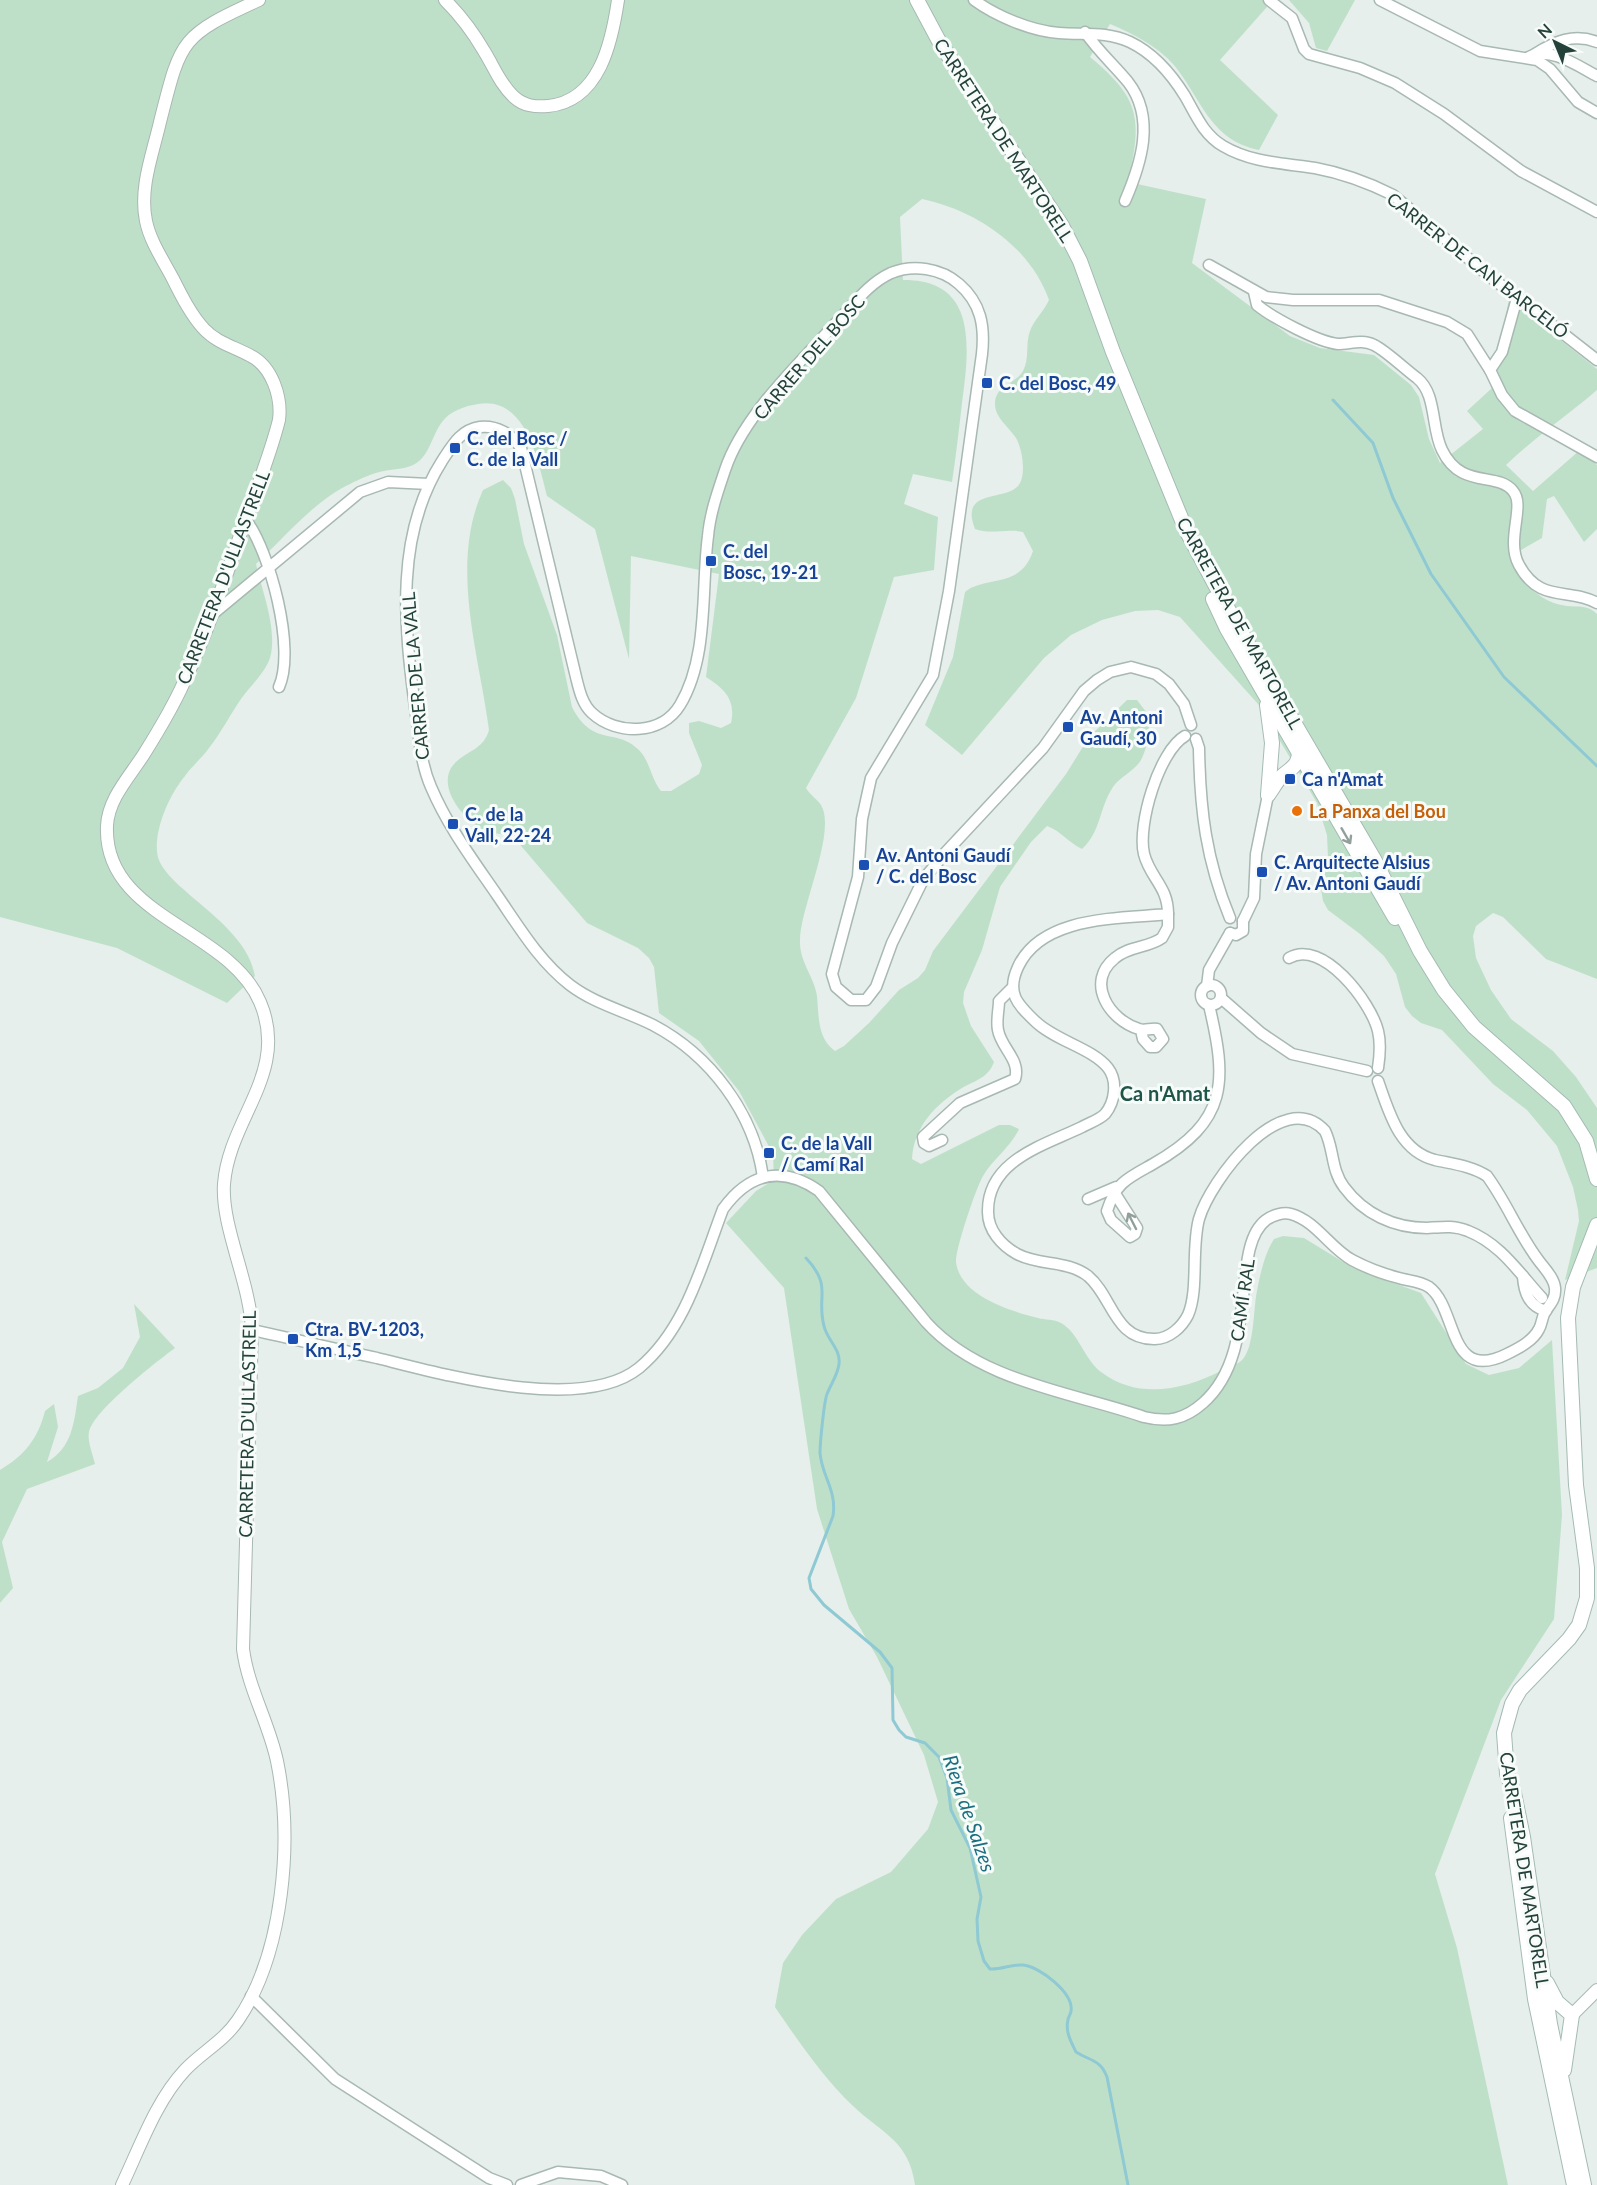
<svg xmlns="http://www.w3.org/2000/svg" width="1597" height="2185" font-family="Lato,sans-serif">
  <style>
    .green { fill: #bfe0c8 }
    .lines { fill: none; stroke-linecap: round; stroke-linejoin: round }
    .stream { stroke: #8ec9d4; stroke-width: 3 }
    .minor-casing { stroke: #a8b8b2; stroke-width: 13 }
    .tertiary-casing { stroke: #a8b8b2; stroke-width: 14 }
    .secondary-casing { stroke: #a4bbb3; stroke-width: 16 }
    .minor { stroke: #fff; stroke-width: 10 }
    .tertiary { stroke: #fff; stroke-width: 12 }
    .secondary { stroke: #fff; stroke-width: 14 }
    .oneway { stroke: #92a09c }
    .transit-dot { fill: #1a4fb4; stroke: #f7fbf9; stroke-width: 2 }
    .food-dot { fill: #e8710a; stroke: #f7fbf9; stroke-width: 2 }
    .labels { text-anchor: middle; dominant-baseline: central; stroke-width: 6; stroke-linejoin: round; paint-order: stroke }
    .street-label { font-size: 18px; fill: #24423a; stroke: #f7fbf9 }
    .transit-label { font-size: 18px; font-weight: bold; fill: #164399; stroke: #f7fbf9; text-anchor: start }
    .food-label { font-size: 18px; font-weight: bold; fill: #c56008; stroke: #f7fbf9; text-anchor: start }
    .neighbourhood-label { font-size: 20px; font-weight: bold; fill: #1f5548; stroke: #f7fbf9 }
    .water-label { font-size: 20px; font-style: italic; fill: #1c6f80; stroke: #f7fbf9 }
  </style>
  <rect width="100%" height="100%" fill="#e6efeb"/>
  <g class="green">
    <path d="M 0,0 L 1273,0 L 1220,60 L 1278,115 L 1259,150 C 1209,140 1201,97 1173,64 C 1156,45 1133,34 1110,24 L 1090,57 C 1141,99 1142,119 1128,182 L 1206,199 L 1192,263 L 1290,336 L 1320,348 L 1374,355 L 1411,385 L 1419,397 L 1429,439 L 1440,463 L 1483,429 L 1467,411 L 1492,388 L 1509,299 L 1597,369 L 1597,390 C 1567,416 1535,437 1506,465 L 1533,491 L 1580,450 L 1597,465 L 1597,529 L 1584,542 L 1554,496 L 1547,499 L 1542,538 L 1509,557 C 1521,580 1538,603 1567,606 C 1579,607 1588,605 1597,614 L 1597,979 L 1546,959 L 1503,917 L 1493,913 L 1476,926 L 1473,936 L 1476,958 L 1491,990 L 1511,1019 L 1553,1051 L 1576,1077 L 1597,1108 L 1597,1268 L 1565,1280 L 1579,1221 L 1578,1210 L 1573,1187 L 1557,1146 L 1527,1110 L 1493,1084 L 1442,1030 L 1421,1023 L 1412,1016 L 1405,1007 L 1396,974 L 1384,956 L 1360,934 L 1328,910 L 1323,901 L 1321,889 L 1328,857 L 1327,835 L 1317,803 L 1258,704 L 1180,617 L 1158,610 L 1135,611 L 1102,620 L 1071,635 L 1044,658 L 962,755 L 925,725 L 953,657 L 965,592 C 985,575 1020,590 1033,551 L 1023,532 C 1006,528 991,535 975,529 C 958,486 1010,503 1020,483 C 1026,472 1022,448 1016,438 C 1009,427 995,418 995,404 C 995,385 1016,384 1023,371 C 1030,358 1025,344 1030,331 C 1034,320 1044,311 1049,300 C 1030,246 975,210 922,199 L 900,217 L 903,280 C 979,279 969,350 962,403 C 959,429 956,456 952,482 L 913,474 L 904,504 L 938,517 L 934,570 L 894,577 L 856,698 L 806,788 C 810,795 817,799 821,805 C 837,831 800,908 800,940 C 799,962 814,976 817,996 C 819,1016 817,1038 835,1051 L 844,1046 L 869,1023 L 899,990 L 918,978 L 925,970 L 933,951 L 1066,774 L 1089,737 L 1127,700 L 1137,700 L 1150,717 C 1149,730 1148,746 1142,758 C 1136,771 1120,776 1113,787 C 1099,808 1101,832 1082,849 C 1069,843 1061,831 1047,826 L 1031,842 L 1000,887 L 982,950 L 964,992 L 963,1003 L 971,1026 L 994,1062 C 988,1078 976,1080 962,1088 C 936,1104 914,1126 912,1159 L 921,1164 L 999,1125 L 1010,1125 L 1019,1129 C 1011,1147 993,1159 983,1176 C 976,1188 955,1250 956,1262 C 960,1296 1011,1311 1038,1318 C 1045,1320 1054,1319 1061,1323 C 1079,1333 1084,1359 1101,1372 C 1138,1400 1183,1390 1221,1371 C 1227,1368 1236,1365 1241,1361 C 1255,1349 1253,1308 1257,1291 C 1260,1274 1265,1253 1274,1239 L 1283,1236 L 1304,1238 L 1353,1268 L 1421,1293 L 1466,1364 L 1489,1375 L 1519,1368 L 1552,1340 L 1562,1515 L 1554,1619 L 1501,1700 L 1435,1874 L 1457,1948 L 1508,2185 L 915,2185 C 909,2140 881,2133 852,2105 C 825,2080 796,2038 775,2007 L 783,1963 L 802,1935 L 836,1899 L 891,1872 L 928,1829 L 938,1802 L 924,1755 L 877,1657 L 849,1609 L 817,1509 L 784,1288 L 726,1223 L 756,1191 L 774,1180 L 773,1154 L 739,1091 L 699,1041 L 659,1013 L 654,967 L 649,958 L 638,948 L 587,923 L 516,840 C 506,833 497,835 486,831 C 463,821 432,783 457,761 C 470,750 484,748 489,730 C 479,653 449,565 483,490 L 503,480 L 511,488 L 515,499 L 524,544 L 557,635 L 572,707 C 593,748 616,727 639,750 C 650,761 651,779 661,791 L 671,791 L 699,774 L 702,765 L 689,733 L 689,723 L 699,721 L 721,728 L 731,723 C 736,700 725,689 706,677 L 719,574 L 631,556 L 629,659 L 595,529 L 547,496 C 538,462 527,396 478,404 C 465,406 450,411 442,422 C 432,435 430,455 415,464 C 406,469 394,469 384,471 C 372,473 360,479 350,484 C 314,501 285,537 256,564 C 262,591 278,630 270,658 C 265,673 250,686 241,699 C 230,715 221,733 209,748 C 202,758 192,766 185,776 C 170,794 155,827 157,851 C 158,887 246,920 255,976 L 227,1003 L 117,948 L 0,917 Z"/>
    <path d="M 1289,0 L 1355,0 L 1327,51 L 1316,48 L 1309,23 Z"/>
    <path d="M 134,1304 L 175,1348 C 156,1362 93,1411 89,1432 C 87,1441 93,1455 95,1464 L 27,1489 L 2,1542 L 13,1588 L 0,1603 L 0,1470 C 24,1456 38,1439 45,1411 L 54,1404 L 58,1427 L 47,1462 C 72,1448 74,1423 78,1396 L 98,1388 L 123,1368 L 140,1337 Z"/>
  </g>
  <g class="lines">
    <g class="stream">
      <path d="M 1333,400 L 1373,443 L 1393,498 L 1431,574 L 1504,677 L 1597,766"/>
      <path d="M 806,1258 C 833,1287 816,1296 824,1326 C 827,1340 841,1349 839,1364 C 838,1374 831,1384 827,1394 C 824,1402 820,1443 820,1453 C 822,1477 837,1490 833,1516 L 809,1578 L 811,1589 L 824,1605 L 880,1652 L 892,1668 L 893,1720 L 899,1730 L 906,1737 L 925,1743 L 939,1757 L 947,1778 L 951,1810 L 970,1848 L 981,1897 L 977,1919 L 978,1941 L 984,1961 L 990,1969 C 1001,1970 1011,1964 1023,1965 C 1039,1966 1074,1993 1071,2011 C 1071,2014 1068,2017 1068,2020 C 1065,2031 1071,2042 1076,2052 C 1090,2061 1100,2059 1107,2077 L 1128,2185"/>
    </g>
    <defs>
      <g id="minor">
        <path d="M 974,0 C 996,16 1031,31 1059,33 C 1084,35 1106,31 1130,42 C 1153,53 1172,75 1185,96 C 1196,115 1203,134 1223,146 C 1252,163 1283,163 1315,168 C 1342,173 1369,183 1393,195 L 1488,275 L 1597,360"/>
        <path d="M 1269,0 L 1292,18 L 1304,49 L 1309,54 L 1360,68 L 1395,83 L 1444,114 L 1521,171 L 1597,212"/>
        <path d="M 1380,0 L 1480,51 L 1537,60 L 1550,69 L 1578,102 L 1597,113"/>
        <path d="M 1085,32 C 1098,51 1114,65 1128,82 C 1156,118 1141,164 1125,201"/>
        <path d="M 1535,54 C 1555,41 1574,33 1597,42"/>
        <path d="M 1529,57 C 1550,46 1578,66 1597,76"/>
        <path d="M 1209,265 L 1266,297 L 1293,300 L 1379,300 L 1447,322 L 1467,334 L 1490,370"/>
        <path d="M 1254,292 L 1257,305 C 1273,318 1318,342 1338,344 C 1350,344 1362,339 1374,345 C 1385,350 1406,370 1417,378 C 1437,394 1431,428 1442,450 C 1461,490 1497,471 1513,491 C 1526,506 1505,540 1519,565 C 1540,604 1568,587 1597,603"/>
        <path d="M 1517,298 L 1502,352 L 1490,370 L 1502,395 L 1515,411 L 1597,457"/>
        <path d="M 246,520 C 270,552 296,649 279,687"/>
        <path d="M 213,614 L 360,492 L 388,482 L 429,484"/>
        <path d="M 1185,736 C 1159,751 1137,825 1144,854 C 1150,878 1168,886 1168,914 C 1120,919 1042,915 1018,967 C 1006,993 1017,1004 1036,1022 C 1056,1041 1092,1048 1108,1068 C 1118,1081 1115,1102 1105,1114 C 1099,1120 1089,1123 1082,1127 C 1045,1145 987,1160 988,1212 C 988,1230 1001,1245 1017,1254 C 1039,1266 1068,1260 1088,1276 C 1113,1297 1114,1340 1155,1339 C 1169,1339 1182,1327 1188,1315 C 1199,1290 1191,1248 1199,1219 C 1210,1181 1282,1084 1325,1131 C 1334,1149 1331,1170 1344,1187 C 1364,1214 1394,1228 1427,1228 C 1442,1227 1454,1225 1468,1231 C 1501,1244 1519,1273 1542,1298"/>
        <path d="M 1196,739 L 1199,748 C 1200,810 1206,860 1230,918"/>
        <path d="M 1243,921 L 1254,898 L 1256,854 L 1268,795"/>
        <path d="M 1230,933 L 1236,935 L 1243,931 L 1243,921"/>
        <path d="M 1289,958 C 1322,938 1371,1002 1378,1031 C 1381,1043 1380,1055 1378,1068"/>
        <circle cx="1211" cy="995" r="10"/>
        <path d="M 1207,986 L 1209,970 L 1230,933"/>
        <path d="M 1221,998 L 1261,1033 L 1292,1054 L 1367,1071"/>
        <path d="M 1141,1030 L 1143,1039 L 1150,1047 L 1156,1047 L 1163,1039 L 1157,1029 C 1151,1028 1144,1031 1139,1029 C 1109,1020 1085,982 1115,958 C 1129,946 1148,948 1162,938 L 1168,927 L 1168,914"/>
        <path d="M 942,1140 L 929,1146 L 924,1143 L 923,1137 L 960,1103 L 1015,1079 C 1021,1060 1001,1048 998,1030 C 996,1021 999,1009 999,1001 L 1011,989"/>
        <path d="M 763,1177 C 754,1113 710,1055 653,1025 C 625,1011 595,1004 570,985 C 539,961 519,927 497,895 C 473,860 448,827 431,787 C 420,762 419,734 415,707 C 404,624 395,535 442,461 C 452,446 460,430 480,427 C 496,425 512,434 521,448 L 576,677 C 579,689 582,704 592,713 C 617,736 662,735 680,705 C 709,657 701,589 708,536 C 710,513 718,491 725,470 C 743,416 797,366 834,325 C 852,307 867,284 891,273 C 913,264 941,268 959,284 C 981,303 985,326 982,354 L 949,591 L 933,675 L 871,778 L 862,819 L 858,877 L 832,974 L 836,987 L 851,1000 L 866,1000 L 876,987 L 892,943 L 923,880 L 946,852 L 1043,748 L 1084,691 L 1097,680 L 1110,672 L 1131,667 L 1156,674 L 1169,684 L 1184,704 L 1191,725"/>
        <path d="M 1114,1192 L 1137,1228 L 1135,1234 L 1130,1237 L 1111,1220 L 1107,1211 C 1116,1182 1128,1178 1153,1164 C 1229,1121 1227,1081 1209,1005"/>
        <path d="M 1088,1199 L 1116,1187"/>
        <path d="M 1523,1276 C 1524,1293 1529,1306 1546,1311"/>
        <path d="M 252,1330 C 293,1339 335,1349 377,1358 C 442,1374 582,1414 639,1368 C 686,1329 702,1264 723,1209 C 749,1173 782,1165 819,1191 L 926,1322 C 980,1382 1072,1392 1144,1417 C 1168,1423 1185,1419 1203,1403 C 1261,1352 1229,1248 1266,1220 C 1273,1215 1283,1212 1291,1214 C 1316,1221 1330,1248 1352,1260 C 1367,1268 1383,1274 1399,1278 C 1409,1281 1420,1281 1429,1287 C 1458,1308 1447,1384 1507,1354 C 1519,1348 1533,1341 1539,1329 C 1542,1324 1542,1317 1545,1312 C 1550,1304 1556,1299 1555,1288 C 1554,1278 1545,1269 1539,1261 C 1519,1235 1507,1203 1487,1176 C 1472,1166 1453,1164 1435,1160 C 1399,1151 1389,1112 1378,1081"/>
        <path d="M 251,1996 L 335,2079 L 489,2178 L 507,2185"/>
        <path d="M 521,2185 L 558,2172 L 601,2176 L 622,2185"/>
      </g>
      <g id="tertiary">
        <path d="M 445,0 C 460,15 473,32 484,51 C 494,67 500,84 514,97 C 524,106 535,107 548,106 C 600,101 612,41 618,0"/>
        <path d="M 1572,2015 L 1597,1990"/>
        <path d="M 122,2185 C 140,2147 156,2101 185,2070 C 202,2052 224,2041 238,2020 C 284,1953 293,1839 277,1761 C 269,1723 248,1688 243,1649 L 252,1330 C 250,1282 221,1226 224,1184 C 229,1118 290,1072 260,1002 C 229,928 103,918 107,826 C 108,799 130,776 144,754 C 159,730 173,707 184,682 C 208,632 225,579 243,527 C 255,492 270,456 279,420 C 282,397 272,367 251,356 C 235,347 217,343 204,329 C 191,315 181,295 173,279 C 163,260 150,241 146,221 C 139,188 153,153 160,122 C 181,39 180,36 259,0"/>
      </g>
      <g id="secondary">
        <path d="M 917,0 L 940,43 L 1062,226 L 1080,261 L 1113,352 L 1186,530 L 1234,620 L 1374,859 L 1420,951 L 1444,990 L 1474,1027 L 1564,1106 L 1586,1141 L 1597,1179"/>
        <path d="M 1213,599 L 1227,629 L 1395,918"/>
        <path d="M 1267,705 L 1272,743 L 1268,795"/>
        <path d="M 1268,795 C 1272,790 1275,784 1279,779 C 1290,768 1300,767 1299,749"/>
        <path d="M 1511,1818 L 1535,1999 L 1574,2185"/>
        <path d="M 1547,1983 L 1557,2002 L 1572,2015 L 1564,2070"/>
        <path d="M 1584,2185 L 1550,2024 L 1523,1837 L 1514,1793 L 1507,1774 L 1504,1733 L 1512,1704 L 1520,1690 L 1569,1639 L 1579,1625 L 1587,1598 L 1587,1568 L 1576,1485 L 1568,1318 L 1573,1287 L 1597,1225"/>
      </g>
    </defs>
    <use href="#minor" class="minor-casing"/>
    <use href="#tertiary" class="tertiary-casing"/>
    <use href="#secondary" class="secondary-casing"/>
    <use href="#minor" class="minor"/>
    <use href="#tertiary" class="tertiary"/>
    <use href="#secondary" class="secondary"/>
  </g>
  <defs><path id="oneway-shaft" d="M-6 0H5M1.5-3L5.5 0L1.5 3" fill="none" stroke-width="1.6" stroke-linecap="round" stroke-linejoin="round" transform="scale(1.5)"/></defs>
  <g class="oneway">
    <use href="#oneway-shaft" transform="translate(1346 836) rotate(60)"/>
    <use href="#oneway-shaft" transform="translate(1132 1221) rotate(-117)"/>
  </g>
  <g class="transit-dot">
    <rect x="981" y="377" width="12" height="12" rx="3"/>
    <rect x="449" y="442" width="12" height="12" rx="3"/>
    <rect x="705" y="555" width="12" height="12" rx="3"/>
    <rect x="1062" y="721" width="12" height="12" rx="3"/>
    <rect x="1284" y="773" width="12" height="12" rx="3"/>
    <rect x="447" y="818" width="12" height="12" rx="3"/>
    <rect x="858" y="859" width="12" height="12" rx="3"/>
    <rect x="1256" y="866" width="12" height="12" rx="3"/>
    <rect x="763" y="1147" width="12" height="12" rx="3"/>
    <rect x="287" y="1333" width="12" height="12" rx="3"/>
  </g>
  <circle class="food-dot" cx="1297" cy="811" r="6"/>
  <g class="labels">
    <g class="street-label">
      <text transform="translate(1004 140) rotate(57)">CARRETERA DE MARTORELL</text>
      <text transform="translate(1478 265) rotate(38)">CARRER DE CAN BARCELÓ</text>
      <text transform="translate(809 357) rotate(-49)">CARRER DEL BOSC</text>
      <text transform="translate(223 577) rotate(-69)">CARRETERA D'ULLASTRELL</text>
      <text transform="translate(1240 623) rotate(61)">CARRETERA DE MARTORELL</text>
      <text transform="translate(415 676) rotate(-95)">CARRER DE LA VALL</text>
      <text transform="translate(1242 1300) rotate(-82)">CAMÍ RAL</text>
      <text transform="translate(247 1424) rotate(-89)">CARRETERA D'ULLASTRELL</text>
      <text transform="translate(1525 1870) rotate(81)">CARRETERA DE MARTORELL</text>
    </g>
    <g class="transit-label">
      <text x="999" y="383">C. del Bosc, 49</text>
      <text x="467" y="438">C. del Bosc /<tspan x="467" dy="21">C. de la Vall</tspan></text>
      <text x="723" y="551">C. del<tspan x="723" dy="21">Bosc, 19-21</tspan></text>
      <text x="1080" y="717">Av. Antoni<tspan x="1080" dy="21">Gaudí, 30</tspan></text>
      <text x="1302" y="779">Ca n'Amat</text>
      <text x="465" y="814">C. de la<tspan x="465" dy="21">Vall, 22-24</tspan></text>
      <text x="876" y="855">Av. Antoni Gaudí<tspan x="876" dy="21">/ C. del Bosc</tspan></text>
      <text x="1274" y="862">C. Arquitecte Alsius<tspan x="1274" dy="21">/ Av. Antoni Gaudí</tspan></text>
      <text x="781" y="1143">C. de la Vall<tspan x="781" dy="21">/ Camí Ral</tspan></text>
      <text x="305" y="1329">Ctra. BV-1203,<tspan x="305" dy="21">Km 1,5</tspan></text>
    </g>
    <g class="food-label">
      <text x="1309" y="811">La Panxa del Bou</text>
    </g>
    <g class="neighbourhood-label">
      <text x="1165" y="1093">Ca n'Amat</text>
    </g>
    <g class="water-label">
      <text transform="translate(970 1813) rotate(71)">Riera de Salzes</text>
    </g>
  </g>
  <g transform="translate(1555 42) rotate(317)" stroke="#f7fbf9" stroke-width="4.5" paint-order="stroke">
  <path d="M0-4.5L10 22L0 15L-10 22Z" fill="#24423a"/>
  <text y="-9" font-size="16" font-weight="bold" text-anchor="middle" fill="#24423a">N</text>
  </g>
</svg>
